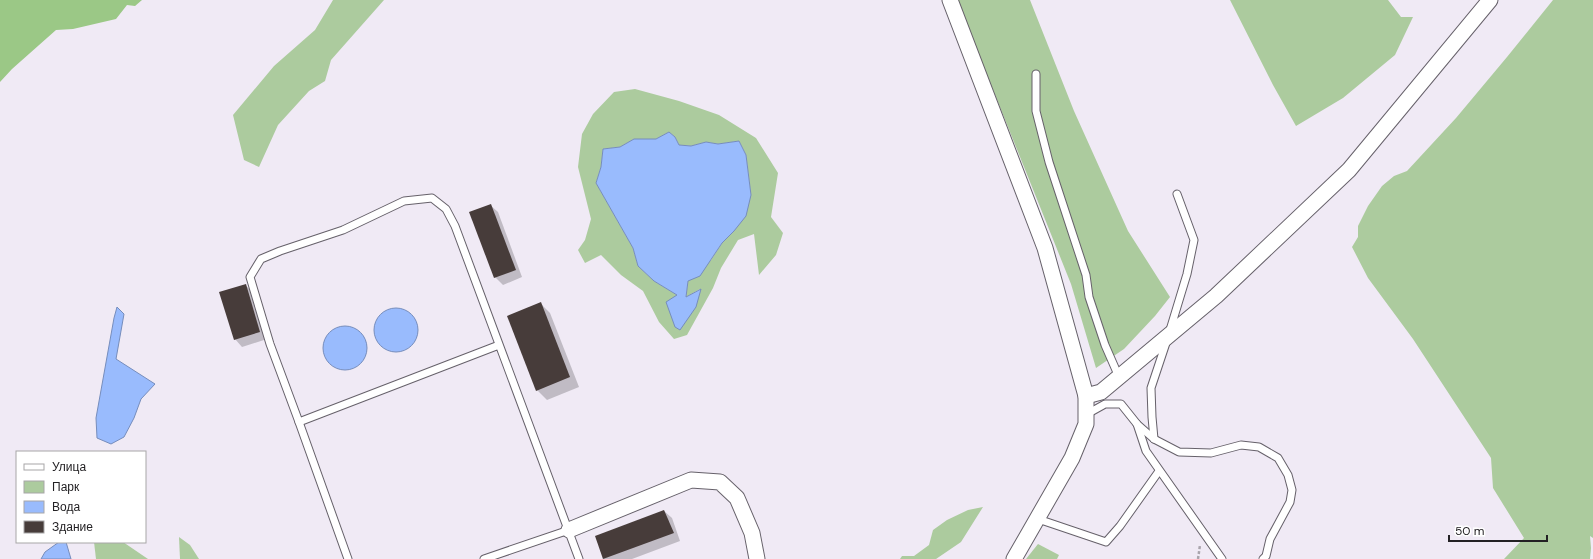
<svg xmlns="http://www.w3.org/2000/svg" width="1593" height="559" font-family="'DM Sans',sans-serif">
  <style>
    .green { fill: #accb9e; fill-rule: evenodd }
    .forest { fill: #9bc886 }
    .water { fill: #99bbfd; stroke: #768dbc }
    .shadow { fill: #0003 }
    .building { fill: #473c3a }
    .lines { fill: none; stroke-linecap: round; stroke-linejoin: round }
    .service-casing { stroke: #66616a; stroke-width: 9 }
    .minor-casing { stroke: #66616a; stroke-width: 17 }
    .path { stroke: #a9a4ac; stroke-width: 2.5; stroke-dasharray: 3 2; stroke-linecap: butt }
    .service { stroke: #fff; stroke-width: 7 }
    .minor { stroke: #fff; stroke-width: 15 }
  </style>
  <rect width="100%" height="100%" fill="#f0eaf5"/>
  <g class="green">
    <path d="M 333,0 L 384,0 L 331,60 L 325,81 L 309,91 L 278,125 L 259,167 L 244,160 L 233,115 L 274,66 L 315,30 Z"/>
    <path d="M 957,0 L 1030,0 L 1074,111 L 1128,231 L 1170,297 L 1155,316 L 1124,349 L 1096,368 L 1071,284 Z"/>
    <path d="M 1230,0 L 1388,0 L 1401,17 L 1413,17 L 1395,55 L 1343,98 L 1296,126 L 1273,85 Z"/>
    <path d="M 1553,0 L 1593,0 L 1593,538 L 1590,536 L 1591,548 L 1590,559 L 1504,559 L 1524,538 L 1493,488 L 1491,458 L 1413,339 L 1368,278 L 1352,247 L 1358,237 L 1358,226 L 1368,206 L 1382,186 L 1394,176 L 1407,171 L 1456,118 L 1507,57 Z"/>
    <path d="M 635,89 L 679,101 L 719,115 L 756,138 L 778,173 L 771,217 L 783,233 L 776,255 L 759,275 L 754,234 L 738,240 L 721,268 L 713,288 L 687,335 L 674,339 L 659,322 L 643,291 L 621,275 L 601,255 L 585,263 L 578,250 L 585,240 L 591,219 L 578,167 L 582,134 L 593,114 L 614,92 ZM 669,132 L 675,137 L 679,145 L 691,146 L 706,142 L 718,144 L 739,141 L 746,155 L 751,195 L 734,231 L 722,243 L 711,260 L 688,281 L 686,297 L 700,289 L 675,327 L 677,295 L 654,281 L 638,266 L 633,248 L 596,183 L 601,167 L 603,149 L 620,147 L 634,139 L 656,139 Z"/>
    <path d="M 983,507 L 961,542 L 936,559 L 900,559 L 902,556 L 914,556 L 929,545 L 933,530 L 947,520 L 968,510 Z"/>
    <path d="M 179,537 L 190,545 L 199,559 L 180,559 Z"/>
    <path d="M 94,542 L 123,542 L 148,559 L 96,559 Z"/>
    <path d="M 1038,544 L 1059,555 L 1057,559 L 1026,559 Z"/>
  </g>
  <path class="forest" d="M 0,0 L 142,0 L 135,6 L 127,5 L 116,19 L 73,29 L 56,30 L 12,69 L 0,82 Z"/>
  <g class="water">
    <path d="M 669,132 L 675,137 L 679,145 L 691,146 L 706,142 L 718,144 L 739,141 L 746,155 L 751,195 L 746,216 L 734,231 L 722,243 L 700,276 L 688,281 L 686,297 L 701,289 L 696,307 L 680,330 L 675,327 L 666,302 L 677,295 L 654,281 L 638,266 L 633,248 L 596,183 L 601,167 L 603,149 L 620,147 L 634,139 L 656,139 Z"/>
    <path d="M 117,307 L 124,314 L 116,359 L 155,384 L 141,399 L 134,418 L 124,437 L 111,444 L 97,438 L 96,418 L 114,318 Z"/>
    <circle cx="396" cy="330" r="22"/>
    <circle cx="345" cy="348" r="22"/>
    <path d="M 59,542 L 66,542 L 71,559 L 41,559 L 45,552 Z"/>
  </g>
  <g class="shadow">
    <path d="M 490,205 L 498,212 L 522,277 L 503,285 L 495,277 Z"/>
    <path d="M 245,285 L 253,292 L 267,339 L 242,347 L 235,339 Z"/>
    <path d="M 540,303 L 550,313 L 579,387 L 547,400 L 537,390 Z"/>
    <path d="M 664,511 L 672,518 L 680,541 L 632,559 L 604,559 L 596,537 Z"/>
  </g>
  <g class="building">
    <path d="M 491,204 L 516,270 L 494,278 L 469,212 Z"/>
    <path d="M 246,284 L 260,332 L 234,340 L 219,292 Z"/>
    <path d="M 541,302 L 570,377 L 536,391 L 507,316 Z"/>
    <path d="M 664,510 L 674,533 L 603,559 L 595,536 Z"/>
  </g>
  <g class="lines">
    <defs>
      <g id="service">
        <path d="M 1036,74 L 1036,111 L 1049,162 L 1086,275 L 1089,297 L 1105,345 L 1119,377"/>
        <path d="M 1170,330 L 1187,274 L 1194,240 L 1177,194"/>
        <path d="M 499,345 L 299,422 L 270,344 L 250,277 L 261,259 L 280,251 L 343,230 L 404,201 L 432,198 L 446,209 L 455,226 L 579,559"/>
        <path d="M 1087,414 L 1105,404 L 1121,404 L 1137,424 L 1154,439 L 1179,452 L 1211,453 L 1241,445 L 1259,447 L 1278,458 L 1288,475 L 1292,490 L 1290,502 L 1270,539 L 1266,556 L 1263,559"/>
        <path d="M 299,422 L 348,559"/>
        <path d="M 1137,424 L 1146,451 L 1222,559"/>
        <path d="M 1154,439 L 1152,417 L 1151,388 L 1167,340"/>
        <path d="M 1038,519 L 1106,542 L 1120,526 L 1159,471"/>
        <path d="M 484,559 L 569,530"/>
      </g>
      <g id="minor">
        <path d="M 950,0 L 1045,248 L 1086,396 L 1086,424 L 1072,458 L 1014,559"/>
        <path d="M 1086,396 L 1101,392 L 1216,296 L 1349,170 L 1490,0"/>
        <path d="M 569,530 L 691,480 L 720,482 L 737,498 L 752,533 L 757,559"/>
      </g>
    </defs>
    <use href="#service" class="service-casing"/>
    <use href="#minor" class="minor-casing"/>
    <path class="path" d="M 1198,559 L 1200,545"/>
    <use href="#service" class="service"/>
    <use href="#minor" class="minor"/>
  </g>
  <rect x="16" y="451" width="130" height="92" fill="#ffffff" stroke="#a7a6a7"/>
  <rect x="24" y="464" width="20" height="6" fill="#ffffff" stroke="#a7a6a7"/>
  <text x="52" y="471" font-size="12" fill="#232124">Улица</text>
  <rect x="24" y="481" width="20" height="12" fill="#accb9e" stroke="#a7a6a7"/>
  <text x="52" y="491" font-size="12" fill="#232124">Парк</text>
  <rect x="24" y="501" width="20" height="12" fill="#99bbfd" stroke="#a7a6a7"/>
  <text x="52" y="511" font-size="12" fill="#232124">Вода</text>
  <rect x="24" y="521" width="20" height="12" fill="#473c3a" stroke="#a7a6a7"/>
  <text x="52" y="531" font-size="12" fill="#232124">Здание</text>
  <path d="M1449 535v6h98v-6" fill="none" stroke="#232124" stroke-width="2"/>
  <text x="1455" y="535" font-size="12" fill="#232124" stroke="#ffffff" stroke-width="3" paint-order="stroke">50 m</text>
</svg>
